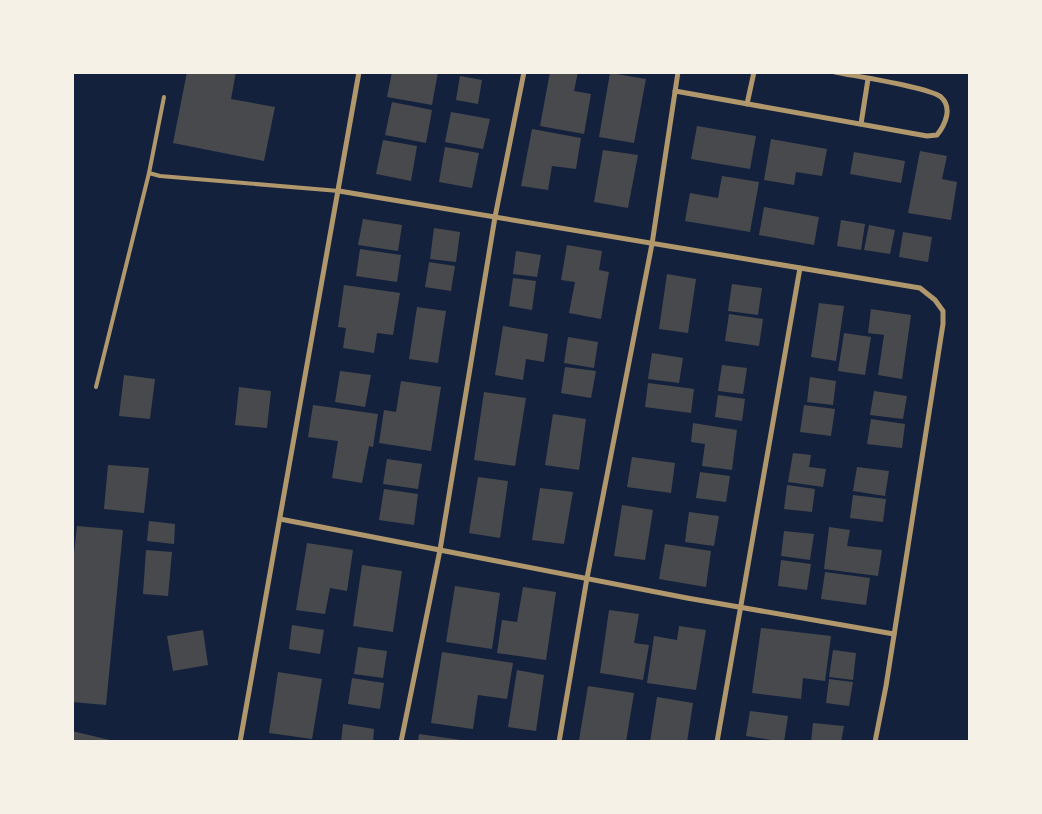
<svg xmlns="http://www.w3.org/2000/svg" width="1042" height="814" font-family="'PT Sans',sans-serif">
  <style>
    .building { fill: #48494c }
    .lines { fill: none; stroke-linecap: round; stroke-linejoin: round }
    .service { stroke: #b1986c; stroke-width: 4 }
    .minor { stroke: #b1986c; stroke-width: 5 }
  </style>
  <rect width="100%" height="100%" fill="#14213d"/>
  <g class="building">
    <path d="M 187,72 L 236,72 L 231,99 L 275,107 L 264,161 L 173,143 Z"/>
    <path d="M 392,72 L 438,72 L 432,105 L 387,97 Z"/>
    <path d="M 550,72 L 578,72 L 574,91 L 591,94 L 584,134 L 540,126 Z"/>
    <path d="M 610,73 L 646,79 L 634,143 L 599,137 Z"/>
    <path d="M 460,76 L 482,80 L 478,104 L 456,100 Z"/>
    <path d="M 392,102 L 432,110 L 426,143 L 385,135 Z"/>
    <path d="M 451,112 L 490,119 L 483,149 L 445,142 Z"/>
    <path d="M 697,126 L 756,136 L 750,169 L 691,159 Z"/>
    <path d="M 532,129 L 581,138 L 576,169 L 552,166 L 548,190 L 521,186 Z"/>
    <path d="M 771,139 L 827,149 L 822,176 L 796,172 L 794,185 L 764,180 Z"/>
    <path d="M 383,140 L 417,146 L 411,181 L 376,174 Z"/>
    <path d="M 445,147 L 479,153 L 472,188 L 439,182 Z"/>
    <path d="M 603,150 L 638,155 L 628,208 L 594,202 Z"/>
    <path d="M 920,151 L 947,156 L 942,179 L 957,182 L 951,220 L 908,213 Z"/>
    <path d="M 854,152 L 905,161 L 901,183 L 850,174 Z"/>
    <path d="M 722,176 L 759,182 L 750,232 L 685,221 L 690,193 L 718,198 Z"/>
    <path d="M 764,207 L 819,217 L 814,245 L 759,235 Z"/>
    <path d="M 363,219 L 402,225 L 398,251 L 358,245 Z"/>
    <path d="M 841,220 L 865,224 L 861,250 L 837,246 Z"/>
    <path d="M 869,225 L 895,230 L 890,254 L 864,250 Z"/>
    <path d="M 434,228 L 460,232 L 456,262 L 430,259 Z"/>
    <path d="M 903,232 L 932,237 L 928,262 L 899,257 Z"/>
    <path d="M 567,245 L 602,251 L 599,270 L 609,272 L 601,319 L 569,313 L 575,282 L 561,280 Z"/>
    <path d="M 360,249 L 401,255 L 397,282 L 356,276 Z"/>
    <path d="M 516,251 L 541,255 L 537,277 L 513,274 Z"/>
    <path d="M 429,262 L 455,266 L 451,291 L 425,287 Z"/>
    <path d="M 667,274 L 696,279 L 688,333 L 659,329 Z"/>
    <path d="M 513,278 L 536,281 L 532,310 L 509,306 Z"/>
    <path d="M 732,284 L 762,288 L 758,315 L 728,311 Z"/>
    <path d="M 344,285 L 400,293 L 393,335 L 377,333 L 374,353 L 343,348 L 346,328 L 338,327 Z"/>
    <path d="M 819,303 L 844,306 L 836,361 L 811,357 Z"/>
    <path d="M 417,307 L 446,311 L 438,363 L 409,359 Z"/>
    <path d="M 871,309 L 911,315 L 902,379 L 878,375 L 884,335 L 868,333 Z"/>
    <path d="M 729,314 L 763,319 L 759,346 L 725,341 Z"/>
    <path d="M 503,326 L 548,334 L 544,362 L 526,359 L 523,380 L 495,375 Z"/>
    <path d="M 844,333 L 871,337 L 865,375 L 838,371 Z"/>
    <path d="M 568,337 L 598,342 L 594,368 L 564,363 Z"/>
    <path d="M 652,353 L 683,358 L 679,383 L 648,379 Z"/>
    <path d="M 722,365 L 747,368 L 743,394 L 718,391 Z"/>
    <path d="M 565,367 L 596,371 L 591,398 L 561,393 Z"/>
    <path d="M 340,371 L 371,375 L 365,407 L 335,402 Z"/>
    <path d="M 124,375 L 155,379 L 150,419 L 119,416 Z"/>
    <path d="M 810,377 L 836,381 L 833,405 L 807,402 Z"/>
    <path d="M 401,381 L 441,387 L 431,451 L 379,443 L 384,410 L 396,412 Z"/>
    <path d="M 648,383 L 694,389 L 691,413 L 645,407 Z"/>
    <path d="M 239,387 L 271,391 L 267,428 L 235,425 Z"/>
    <path d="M 874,391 L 907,396 L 903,419 L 870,415 Z"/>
    <path d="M 484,392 L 526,398 L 515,466 L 474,460 Z"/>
    <path d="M 718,395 L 745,399 L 742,421 L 715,417 Z"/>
    <path d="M 313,405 L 378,414 L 373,447 L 369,446 L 362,483 L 332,478 L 338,441 L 308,437 Z"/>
    <path d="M 804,405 L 835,409 L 831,436 L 800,432 Z"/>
    <path d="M 553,414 L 586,419 L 579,470 L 545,465 Z"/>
    <path d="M 871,419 L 905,424 L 902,448 L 867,444 Z"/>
    <path d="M 693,423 L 737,430 L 732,470 L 702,466 L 705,444 L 691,442 Z"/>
    <path d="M 793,453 L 811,455 L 809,467 L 826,469 L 823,487 L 788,482 Z"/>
    <path d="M 632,457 L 675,463 L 671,493 L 627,487 Z"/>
    <path d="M 387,459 L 422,464 L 418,489 L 383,484 Z"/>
    <path d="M 108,465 L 149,468 L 144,513 L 104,509 Z"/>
    <path d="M 857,467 L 889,471 L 885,496 L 853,491 Z"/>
    <path d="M 700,472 L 730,476 L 726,502 L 696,498 Z"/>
    <path d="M 478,477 L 508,481 L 500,538 L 469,533 Z"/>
    <path d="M 787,485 L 815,489 L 812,512 L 784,509 Z"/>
    <path d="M 540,488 L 573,492 L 564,544 L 532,540 Z"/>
    <path d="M 384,489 L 418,494 L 414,525 L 379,520 Z"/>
    <path d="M 853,495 L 886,499 L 883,522 L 850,518 Z"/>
    <path d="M 622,505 L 653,510 L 645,560 L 614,556 Z"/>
    <path d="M 689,512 L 719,516 L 714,546 L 685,542 Z"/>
    <path d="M 149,521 L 175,524 L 174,544 L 147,541 Z"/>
    <path d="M 77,526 L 123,530 L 106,705 L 72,702 L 72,572 Z"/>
    <path d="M 829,527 L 850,530 L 847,546 L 882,550 L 878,576 L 824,569 Z"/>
    <path d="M 784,531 L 814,534 L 810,560 L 781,556 Z"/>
    <path d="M 307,543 L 353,550 L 347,591 L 330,588 L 325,614 L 296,610 Z"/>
    <path d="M 665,544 L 711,551 L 706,587 L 659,579 Z"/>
    <path d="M 146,550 L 172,552 L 168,596 L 143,594 Z"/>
    <path d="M 781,560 L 811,564 L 807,590 L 778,586 Z"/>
    <path d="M 362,565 L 402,571 L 393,632 L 353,626 Z"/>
    <path d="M 825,572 L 870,578 L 866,605 L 821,599 Z"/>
    <path d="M 455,586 L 500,593 L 492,649 L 446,642 Z"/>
    <path d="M 523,587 L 556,592 L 546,660 L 497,653 L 502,620 L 517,622 Z"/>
    <path d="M 609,610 L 639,614 L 634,643 L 649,645 L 643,680 L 600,673 Z"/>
    <path d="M 292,625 L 324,630 L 320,654 L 289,649 Z"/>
    <path d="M 679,626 L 706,630 L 696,690 L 647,683 L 654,636 L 677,640 Z"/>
    <path d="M 761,628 L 831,636 L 825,681 L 803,678 L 801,699 L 752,693 Z"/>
    <path d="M 203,630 L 208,665 L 173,671 L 167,636 Z"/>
    <path d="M 358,647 L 387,651 L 383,678 L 354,674 Z"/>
    <path d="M 833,650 L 856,653 L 853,680 L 829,677 Z"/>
    <path d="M 442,652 L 513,663 L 507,699 L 478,695 L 473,729 L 431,723 Z"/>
    <path d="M 517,670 L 544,675 L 536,731 L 508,727 Z"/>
    <path d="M 278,672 L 322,679 L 312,739 L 269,733 Z"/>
    <path d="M 352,678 L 384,683 L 380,709 L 348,704 Z"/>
    <path d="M 829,679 L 853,682 L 849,706 L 826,703 Z"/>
    <path d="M 588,686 L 634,693 L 626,742 L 579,740 Z"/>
    <path d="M 657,697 L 693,703 L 687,742 L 650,742 Z"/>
    <path d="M 750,711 L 788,716 L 784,742 L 746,736 Z"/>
    <path d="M 813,723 L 844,726 L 841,742 L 811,742 Z"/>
    <path d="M 343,724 L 374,729 L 373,742 L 341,742 Z"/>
    <path d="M 72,731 L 114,741 L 114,742 L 72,742 Z"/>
    <path d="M 419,734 L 461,740 L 461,742 L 418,742 Z"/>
  </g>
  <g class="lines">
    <g class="service">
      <path d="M 149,173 L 164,97"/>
      <path d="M 96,387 L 149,173 L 160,176 L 339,191"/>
    </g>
    <g class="minor">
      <path d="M 675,91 L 927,136 L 937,135 C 945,125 953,108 941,97 C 929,87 854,76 835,72"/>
      <path d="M 747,104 L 754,72"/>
      <path d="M 861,124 L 868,79"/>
      <path d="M 339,191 L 920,288 L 935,300 L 943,311 L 943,324 L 886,686 L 875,742"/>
      <path d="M 280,519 L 687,598 L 894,634"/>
      <path d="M 240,742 L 359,72"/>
      <path d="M 401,742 L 440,550 L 495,217 L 524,72"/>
      <path d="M 559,742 L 587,578 L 652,244 L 678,72"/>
      <path d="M 717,742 L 800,268"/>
    </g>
  </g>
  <rect width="1042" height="814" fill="none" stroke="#f6f1e7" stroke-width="148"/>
</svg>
